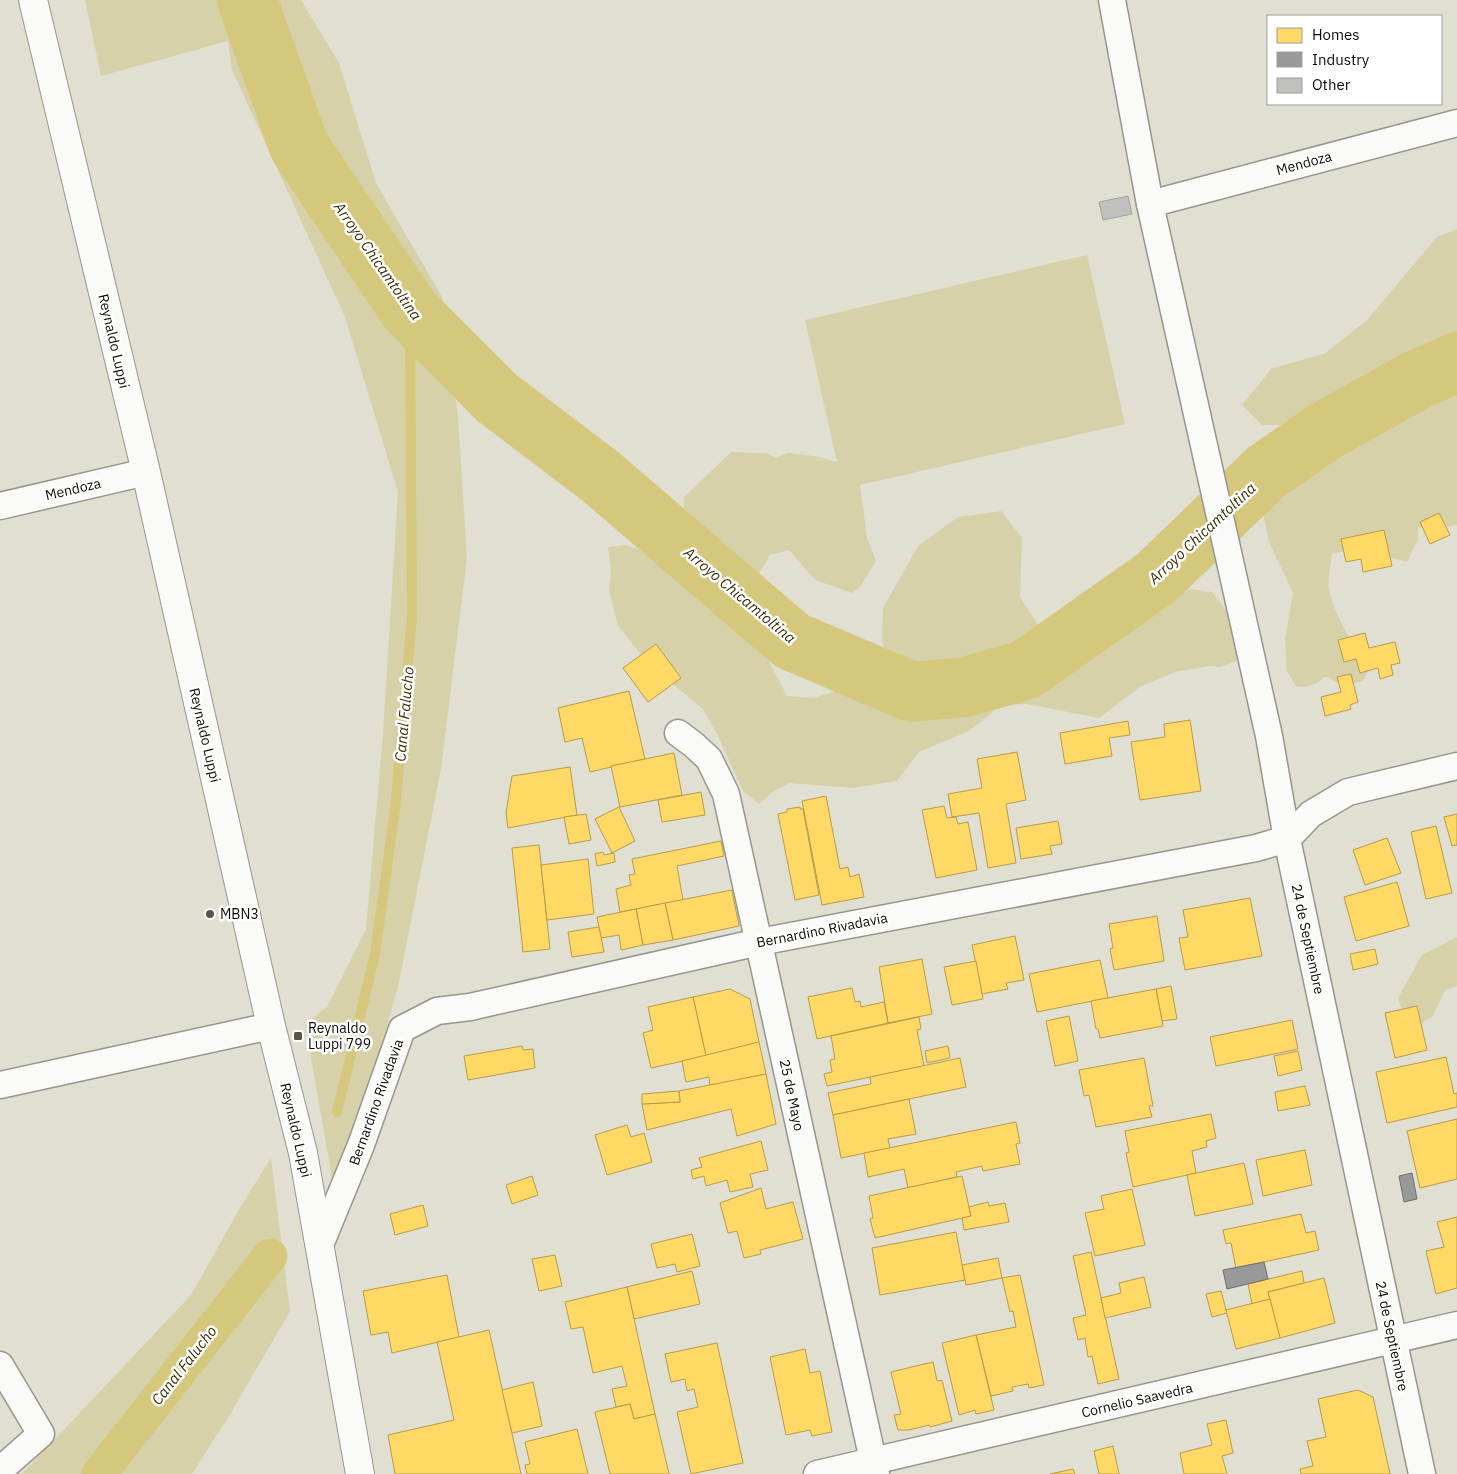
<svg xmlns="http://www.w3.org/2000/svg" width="1457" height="1474" font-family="'IBM Plex Sans',sans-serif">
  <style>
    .green { fill: #d7d1aa }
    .homes { fill: #ffd966; stroke: #b69b49 }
    .industry { fill: #999; stroke: #6f6e6d }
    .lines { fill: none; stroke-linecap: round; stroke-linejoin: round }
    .stream { stroke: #d5c77b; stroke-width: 10 }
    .canal { stroke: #d5c77b; stroke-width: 35 }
    .river { stroke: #d5c77b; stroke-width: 60 }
    .building { fill: #c0c0be; stroke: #a2a2a0 }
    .street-casing { stroke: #97958c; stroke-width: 29 }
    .secondary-casing { stroke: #97958c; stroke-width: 30 }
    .street { stroke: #fafaf8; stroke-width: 26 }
    .secondary { stroke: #fafaf8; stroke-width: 28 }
    .poi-dot { fill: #57554d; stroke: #fff; stroke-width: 2 }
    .labels { text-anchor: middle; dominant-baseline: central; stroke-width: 5; stroke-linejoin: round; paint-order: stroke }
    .street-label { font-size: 14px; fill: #0d0b05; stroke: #fff }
    .poi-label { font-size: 14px; fill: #0d0b05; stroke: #fff; text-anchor: start }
    .water-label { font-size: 15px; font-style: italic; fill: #393104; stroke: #fff }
  </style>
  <rect width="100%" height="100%" fill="#e1dfd2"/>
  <g class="green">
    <path d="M 85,0 L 301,0 L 339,63 L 376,183 L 442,297 L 458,417 L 467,558 L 441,769 L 398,987 L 372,1078 L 334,1189 L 305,1024 L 327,1007 L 366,929 L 383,734 L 398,492 L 345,317 L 232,70 L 228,41 L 101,76 Z"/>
    <path d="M 1457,229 L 1457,525 L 1437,528 L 1418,527 L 1418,539 L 1407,562 L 1357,549 L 1332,554 C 1331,565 1327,579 1329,589 C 1335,617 1351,643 1370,665 L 1364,680 L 1345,687 L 1328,677 L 1324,677 L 1318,683 L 1306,687 L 1296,686 L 1287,671 L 1285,639 L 1293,593 L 1269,542 L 1263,513 L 1278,491 L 1298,475 L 1284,425 L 1262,425 L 1242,405 L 1272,368 L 1324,354 L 1366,321 L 1437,237 Z"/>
    <path d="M 1087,255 L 1125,424 L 860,485 L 867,538 L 876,561 L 860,587 L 852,593 L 815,580 L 789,550 L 770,555 L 756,579 L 755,635 L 787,696 L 814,698 L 891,673 L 882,639 L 883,608 L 918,546 L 958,517 L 1001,511 L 1022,538 L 1020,597 L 1041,629 L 1063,655 L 1091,650 L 1124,628 L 1190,589 L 1212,592 L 1229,614 L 1240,657 L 1236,661 L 1220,667 L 1210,666 L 1175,672 L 1140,687 L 1099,718 L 1026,704 L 1001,705 L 969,731 L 919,752 L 897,781 L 852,788 L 790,783 L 774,791 L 759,804 L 743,791 L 718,736 L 703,709 L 650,665 L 618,626 L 609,590 L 611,570 L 608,547 L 625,545 L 642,550 L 683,523 L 684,497 L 731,452 L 766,453 L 776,458 L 788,453 L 815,456 L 837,462 L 805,320 Z"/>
    <path d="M 1457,937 L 1457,986 L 1445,990 L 1433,1016 L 1415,1027 L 1407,1025 L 1398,998 L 1422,955 Z"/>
    <path d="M 271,1158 L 290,1311 L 231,1413 L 192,1474 L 22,1474 L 191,1295 L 241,1206 Z"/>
  </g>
  <g class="homes">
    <path d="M 1439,513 L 1450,535 L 1430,544 L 1420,522 Z"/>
    <path d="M 1384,530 L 1392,566 L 1363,572 L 1361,559 L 1346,562 L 1341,539 Z"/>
    <path d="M 1365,633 L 1369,648 L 1395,642 L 1400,663 L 1391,665 L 1393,675 L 1380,679 L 1378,668 L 1360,673 L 1356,659 L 1344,662 L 1338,640 Z"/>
    <path d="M 656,644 L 681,678 L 648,702 L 623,668 Z"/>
    <path d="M 1351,674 L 1358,702 L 1350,705 L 1351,709 L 1325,716 L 1321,697 L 1341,692 L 1337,677 Z"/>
    <path d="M 629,691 L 645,759 L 590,772 L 582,738 L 565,742 L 558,708 Z"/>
    <path d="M 1190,720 L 1201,791 L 1140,800 L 1131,742 L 1165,737 L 1164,724 Z"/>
    <path d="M 1128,721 L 1130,735 L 1109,738 L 1112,756 L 1065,764 L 1060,733 Z"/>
    <path d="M 1017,752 L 1026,800 L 1006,804 L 1016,863 L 988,868 L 979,813 L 952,817 L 948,794 L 982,788 L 977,759 Z"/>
    <path d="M 674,753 L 682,795 L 620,807 L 611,766 Z"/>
    <path d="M 570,767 L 577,815 L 508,828 L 506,813 L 512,776 Z"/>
    <path d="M 701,792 L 705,815 L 662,822 L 658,800 Z"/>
    <path d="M 826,796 L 840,869 L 848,867 L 850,877 L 859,874 L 864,897 L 822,905 L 802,801 Z"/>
    <path d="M 944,806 L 947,818 L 956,817 L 958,824 L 968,822 L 977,870 L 936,878 L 922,810 Z"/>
    <path d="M 619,807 L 635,841 L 612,853 L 595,819 Z"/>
    <path d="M 800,807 L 800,809 L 803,809 L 819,895 L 795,900 L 778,814 L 787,812 L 787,809 Z"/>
    <path d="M 586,814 L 591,840 L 569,844 L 564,817 Z"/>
    <path d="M 1457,814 L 1457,845 L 1452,846 L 1444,817 Z"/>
    <path d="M 1058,821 L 1062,844 L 1050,846 L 1052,854 L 1021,859 L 1016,828 Z"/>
    <path d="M 1436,826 L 1452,893 L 1426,899 L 1411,832 Z"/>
    <path d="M 1387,838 L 1401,873 L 1365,885 L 1353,850 Z"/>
    <path d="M 721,841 L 724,856 L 677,866 L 683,900 L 620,912 L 616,889 L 631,885 L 629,875 L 635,874 L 632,859 Z"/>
    <path d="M 539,845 L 550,949 L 523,952 L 512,848 Z"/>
    <path d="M 603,852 L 604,855 L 614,853 L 615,862 L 597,866 L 595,854 Z"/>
    <path d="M 588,859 L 594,914 L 547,920 L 541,865 Z"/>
    <path d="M 1397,882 L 1409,926 L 1356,941 L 1344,897 Z"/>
    <path d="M 732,890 L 739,926 L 673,940 L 665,903 Z"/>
    <path d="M 1250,898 L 1262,956 L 1185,970 L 1179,938 L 1188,937 L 1183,910 Z"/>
    <path d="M 665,903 L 673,940 L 643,945 L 636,909 Z"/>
    <path d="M 636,909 L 643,945 L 621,950 L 619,935 L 601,938 L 597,917 Z"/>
    <path d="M 1157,916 L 1164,961 L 1114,970 L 1110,949 L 1113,948 L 1109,924 Z"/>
    <path d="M 599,927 L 604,952 L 572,957 L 568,932 Z"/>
    <path d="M 1015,936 L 1024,980 L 1006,983 L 1008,989 L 982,994 L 972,945 Z"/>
    <path d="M 1375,949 L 1378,964 L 1353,970 L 1350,954 Z"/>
    <path d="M 922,959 L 932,1014 L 888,1023 L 879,967 Z"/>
    <path d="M 1100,960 L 1108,998 L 1037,1012 L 1029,974 Z"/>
    <path d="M 976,961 L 983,999 L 952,1005 L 944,967 Z"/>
    <path d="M 1171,986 L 1177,1019 L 1162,1021 L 1156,989 Z"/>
    <path d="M 852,988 L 855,1002 L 860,1001 L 861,1007 L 884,1002 L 888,1023 L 817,1039 L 808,997 Z"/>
    <path d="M 730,989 L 750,999 L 759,1042 L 706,1056 L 693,997 Z"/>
    <path d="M 1156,989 L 1163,1026 L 1100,1038 L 1098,1029 L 1096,1029 L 1091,1001 Z"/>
    <path d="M 693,997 L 706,1056 L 651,1068 L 643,1033 L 653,1030 L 648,1007 Z"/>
    <path d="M 1417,1006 L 1427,1050 L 1395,1058 L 1385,1013 Z"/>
    <path d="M 1069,1016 L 1078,1061 L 1055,1066 L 1046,1021 Z"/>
    <path d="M 919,1017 L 921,1029 L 917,1030 L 924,1066 L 827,1086 L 824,1074 L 832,1072 L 830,1060 L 835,1059 L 831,1036 Z"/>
    <path d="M 1292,1020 L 1298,1049 L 1216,1066 L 1210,1037 Z"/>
    <path d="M 759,1042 L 766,1074 L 710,1086 L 709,1077 L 686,1082 L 682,1061 Z"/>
    <path d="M 522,1046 L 523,1050 L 533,1049 L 535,1068 L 468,1080 L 464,1056 Z"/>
    <path d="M 948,1046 L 950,1058 L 927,1063 L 925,1051 Z"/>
    <path d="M 1298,1051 L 1302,1070 L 1278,1076 L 1274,1056 Z"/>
    <path d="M 1446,1057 L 1454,1094 L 1457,1093 L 1457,1107 L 1387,1123 L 1376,1072 Z"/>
    <path d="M 960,1058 L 966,1087 L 833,1115 L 828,1093 L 871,1084 L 870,1077 Z"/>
    <path d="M 1144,1058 L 1153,1106 L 1149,1106 L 1152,1117 L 1096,1127 L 1089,1095 L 1084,1096 L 1079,1070 Z"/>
    <path d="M 766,1074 L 776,1124 L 737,1136 L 731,1109 L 647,1130 L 642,1104 L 680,1102 L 679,1091 Z"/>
    <path d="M 1305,1086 L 1310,1105 L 1278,1111 L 1275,1092 Z"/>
    <path d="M 679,1091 L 680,1102 L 642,1104 L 642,1094 Z"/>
    <path d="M 909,1099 L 916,1134 L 888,1139 L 890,1148 L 841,1158 L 833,1115 Z"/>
    <path d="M 1211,1114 L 1216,1138 L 1206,1141 L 1207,1147 L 1192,1151 L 1196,1173 L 1133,1187 L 1126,1153 L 1129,1152 L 1125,1131 Z"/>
    <path d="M 1457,1119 L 1457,1179 L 1420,1188 L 1407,1131 Z"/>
    <path d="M 1016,1122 L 1020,1143 L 1016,1144 L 1020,1164 L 983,1171 L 982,1166 L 956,1172 L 957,1177 L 908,1188 L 904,1169 L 868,1177 L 864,1153 Z"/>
    <path d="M 627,1125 L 631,1137 L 644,1133 L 652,1162 L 607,1175 L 595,1135 Z"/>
    <path d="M 761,1141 L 768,1170 L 750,1174 L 753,1187 L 730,1192 L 727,1180 L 706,1186 L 704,1176 L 693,1179 L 691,1170 L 702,1167 L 699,1158 Z"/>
    <path d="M 1305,1150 L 1312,1185 L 1263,1196 L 1256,1160 Z"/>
    <path d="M 1244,1163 L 1253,1204 L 1195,1216 L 1187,1175 Z"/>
    <path d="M 532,1176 L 538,1195 L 512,1204 L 506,1185 Z"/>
    <path d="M 962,1176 L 971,1216 L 875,1238 L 870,1219 L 873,1218 L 869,1196 Z"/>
    <path d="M 761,1188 L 766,1209 L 793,1202 L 803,1239 L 760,1250 L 761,1254 L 744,1258 L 737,1231 L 728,1233 L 720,1203 Z"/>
    <path d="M 1132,1189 L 1145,1245 L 1095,1256 L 1085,1213 L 1104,1209 L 1101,1196 Z"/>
    <path d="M 988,1202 L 989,1206 L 1005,1203 L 1009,1222 L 964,1230 L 962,1218 L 971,1216 L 969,1207 Z"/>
    <path d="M 423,1205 L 428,1226 L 395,1235 L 390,1214 Z"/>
    <path d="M 1301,1214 L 1306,1233 L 1315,1231 L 1319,1250 L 1236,1268 L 1231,1243 L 1226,1244 L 1223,1230 Z"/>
    <path d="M 1457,1217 L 1457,1288 L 1436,1294 L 1426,1251 L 1444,1247 L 1437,1222 Z"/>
    <path d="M 956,1232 L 965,1280 L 880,1295 L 872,1248 Z"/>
    <path d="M 692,1234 L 700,1266 L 677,1272 L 675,1264 L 657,1268 L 651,1244 Z"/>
    <path d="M 1091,1252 L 1119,1379 L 1098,1384 L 1092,1356 L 1088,1357 L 1085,1338 L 1078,1340 L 1073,1318 L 1086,1315 L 1073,1256 Z"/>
    <path d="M 555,1255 L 562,1286 L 539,1291 L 532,1259 Z"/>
    <path d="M 998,1258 L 1002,1278 L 966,1285 L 962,1265 Z"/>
    <path d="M 692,1271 L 700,1304 L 634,1319 L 627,1287 Z"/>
    <path d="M 1302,1271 L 1304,1283 L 1268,1292 L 1270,1299 L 1252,1304 L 1248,1284 Z"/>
    <path d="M 447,1275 L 459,1337 L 392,1353 L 388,1332 L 371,1335 L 363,1291 Z"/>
    <path d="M 1020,1275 L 1044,1385 L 1029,1388 L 1028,1384 L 1012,1387 L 1013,1391 L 991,1396 L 976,1335 L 1016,1327 L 1013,1311 L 1010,1312 L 1002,1278 Z"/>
    <path d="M 1144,1277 L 1151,1307 L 1105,1318 L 1101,1298 L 1121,1293 L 1119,1283 Z"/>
    <path d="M 1324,1278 L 1335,1323 L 1280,1338 L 1268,1292 Z"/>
    <path d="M 627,1287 L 655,1414 L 634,1419 L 630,1404 L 616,1407 L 612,1389 L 627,1386 L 622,1366 L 593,1373 L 583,1327 L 571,1329 L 565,1302 Z"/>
    <path d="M 1221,1291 L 1227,1313 L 1212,1317 L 1206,1294 Z"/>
    <path d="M 1270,1299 L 1280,1338 L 1236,1349 L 1226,1310 Z"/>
    <path d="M 489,1330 L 521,1474 L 395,1474 L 388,1435 L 454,1420 L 437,1342 Z"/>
    <path d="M 976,1335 L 994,1410 L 976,1414 L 975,1410 L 959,1415 L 942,1343 Z"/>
    <path d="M 717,1343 L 743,1463 L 691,1474 L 677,1412 L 698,1407 L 694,1389 L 687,1391 L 685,1379 L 671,1382 L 665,1354 Z"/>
    <path d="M 805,1349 L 810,1373 L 820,1371 L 832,1432 L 812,1436 L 810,1430 L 786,1435 L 770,1357 Z"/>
    <path d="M 933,1362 L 937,1381 L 942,1380 L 952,1421 L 930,1427 L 929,1425 L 909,1430 L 898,1430 L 894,1415 L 901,1414 L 891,1372 Z"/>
    <path d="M 533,1382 L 542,1426 L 512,1433 L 502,1390 Z"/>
    <path d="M 1358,1390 L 1373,1397 L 1390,1474 L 1301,1474 L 1300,1469 L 1313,1466 L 1307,1441 L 1326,1437 L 1318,1399 Z"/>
    <path d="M 630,1404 L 634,1419 L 655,1414 L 669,1474 L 610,1474 L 595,1412 Z"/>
    <path d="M 1226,1420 L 1233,1453 L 1222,1456 L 1227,1474 L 1184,1474 L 1180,1453 L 1212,1445 L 1207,1424 Z"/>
    <path d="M 577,1429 L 588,1474 L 527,1474 L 525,1465 L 530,1464 L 525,1442 Z"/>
    <path d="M 1113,1446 L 1119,1474 L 1099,1474 L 1094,1451 Z"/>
    <path d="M 1073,1469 L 1075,1474 L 1050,1474 Z"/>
  </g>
  <g class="industry">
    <path d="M 1412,1173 L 1417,1199 L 1404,1202 L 1399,1176 Z"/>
    <path d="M 1264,1262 L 1268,1279 L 1227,1289 L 1223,1270 Z"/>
  </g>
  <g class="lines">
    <path class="stream" d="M 337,1112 L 375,954 L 395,810 L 412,617 L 410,311"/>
    <path class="canal" d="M 99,1474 L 270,1256"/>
    <path class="river" d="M 247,0 L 299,146 L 410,311 L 497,398 L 600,476 L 792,641 L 912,692 L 965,687 L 1025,670 L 1156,578 L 1266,472 L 1325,431 L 1415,381 L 1457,362"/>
  </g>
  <path class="building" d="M 1128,196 L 1132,214 L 1103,220 L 1099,202 Z"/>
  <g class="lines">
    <defs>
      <g id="street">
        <path d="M 1112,0 L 1150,204 L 1269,736 L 1287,839 L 1422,1474"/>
        <path d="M 1150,204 L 1457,123"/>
        <path d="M 0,506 L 146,472"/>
        <path d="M 678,733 L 694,745 L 709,759 L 726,794 L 876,1474"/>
        <path d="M 0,1085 L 271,1026"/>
        <path d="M 320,1245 L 361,1145 L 402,1029 L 437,1011 L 470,1007 L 759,942 L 1256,848 L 1287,839 L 1311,814 L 1348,792 L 1457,766"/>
        <path d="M 0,1365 L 41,1434 L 0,1470"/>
        <path d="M 817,1474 L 1457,1325"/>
      </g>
      <path id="secondary" d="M 33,0 L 146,472 L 271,1026 L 303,1153 L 360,1474"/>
    </defs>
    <use href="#street" class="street-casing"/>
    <use href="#secondary" class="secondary-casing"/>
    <use href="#street" class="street"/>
    <use href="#secondary" class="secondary"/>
  </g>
  <g class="poi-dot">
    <circle cx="210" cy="914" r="5"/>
    <rect x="293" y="1031" width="10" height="10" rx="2.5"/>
  </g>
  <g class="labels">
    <g class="street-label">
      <text transform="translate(1304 163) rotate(-15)">Mendoza</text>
      <text transform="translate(114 341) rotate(77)">Reynaldo Luppi</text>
      <text transform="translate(73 489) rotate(-13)">Mendoza</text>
      <text transform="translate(205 735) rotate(77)">Reynaldo Luppi</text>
      <text transform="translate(822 930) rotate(-11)">Bernardino Rivadavia</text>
      <text transform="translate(1308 939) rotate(78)">24 de Septiembre</text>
      <text transform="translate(792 1095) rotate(78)">25 de Mayo</text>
      <text transform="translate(376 1102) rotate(-70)">Bernardino Rivadavia</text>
      <text transform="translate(296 1130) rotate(77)">Reynaldo Luppi</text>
      <text transform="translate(1392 1336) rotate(78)">24 de Septiembre</text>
      <text transform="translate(1137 1400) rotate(-13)">Cornelio Saavedra</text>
    </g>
    <g class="poi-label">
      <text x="220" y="914">MBN3</text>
      <text x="308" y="1028">Reynaldo<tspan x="308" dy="16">Luppi 799</tspan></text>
    </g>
    <g class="water-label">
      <text transform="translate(378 261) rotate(55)">Arroyo Chicamtoltina</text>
      <text transform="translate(1202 533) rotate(-43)">Arroyo Chicamtoltina</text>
      <text transform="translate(740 595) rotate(40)">Arroyo Chicamtoltina</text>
      <text transform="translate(404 714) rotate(-85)">Canal Falucho</text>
      <text transform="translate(184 1365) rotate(-52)">Canal Falucho</text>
    </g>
  </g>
  <rect x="1267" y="15" width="175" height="90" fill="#ffffff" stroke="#9e9d9b"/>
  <rect x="1277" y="28" width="25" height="15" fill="#ffd966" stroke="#9e9d9b"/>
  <text x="1312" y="40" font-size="15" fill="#0d0b05">Homes</text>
  <rect x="1277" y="52" width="25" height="15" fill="#999999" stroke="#9e9d9b"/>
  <text x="1312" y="65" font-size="15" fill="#0d0b05">Industry</text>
  <rect x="1277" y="78" width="25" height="15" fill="#c0c0be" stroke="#9e9d9b"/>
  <text x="1312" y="90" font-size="15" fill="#0d0b05">Other</text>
</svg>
